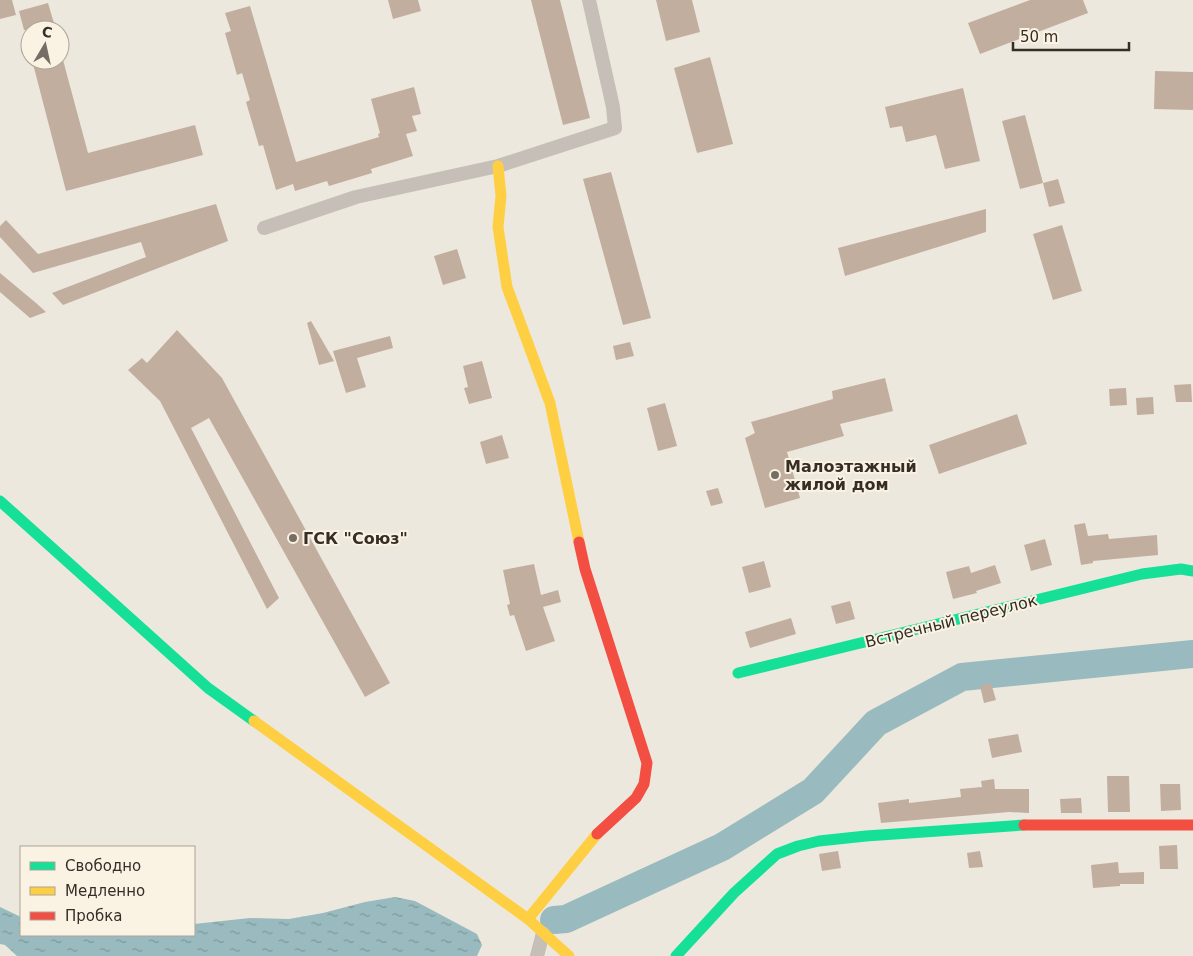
<svg xmlns="http://www.w3.org/2000/svg" width="1193" height="956" font-family="'DejaVu Sans',sans-serif">
  <style>
    .water { fill: url(#water-ripples) }
    .lines { fill: none; stroke-linecap: round; stroke-linejoin: round }
    .river { stroke: #99babe; stroke-width: 28 }
    .building { fill: #c2ae9e }
    .street { stroke: #c5bfb7; stroke-width: 14 }
    .fast { stroke: #16e098; stroke-width: 11 }
    .slow { stroke: #ffcf43; stroke-width: 11 }
    .jam { stroke: #f24e42; stroke-width: 11 }
    .poi-dot { fill: #766e65; stroke: #faf3e4; stroke-width: 2 }
    .labels { text-anchor: middle; dominant-baseline: central; stroke-width: 4; stroke-linejoin: round; paint-order: stroke }
    .poi-label { font-size: 16px; font-weight: bold; fill: #362d25; stroke: #faf3e4; text-anchor: start }
    .street-label { font-size: 16px; fill: #362d25; stroke: #faf3e4 }
  </style>
  <defs>
    <pattern id="water-ripples" width="26" height="14" patternUnits="userSpaceOnUse" patternTransform="scale(1.25)"><rect width="26" height="14" fill="#99babe"/><path d="M2 4q2-2 4 0t4 0M15 11q2-2 4 0t4 0" fill="none" stroke="#7e989a"/></pattern>
  </defs>
  <rect width="100%" height="100%" fill="#ede8dd"/>
  <path class="water" d="M 395,897 L 415,901 L 477,934 L 482,945 L 477,956 L 17,956 L 5,945 L 0,944 L 0,907 L 21,917 L 21,935 L 194,935 L 194,924 L 250,918 L 289,919 L 323,913 L 365,902 Z"/>
  <g class="lines">
    <path class="river" d="M 554,920 L 566,919 L 722,847 L 813,791 L 876,723 L 962,677 L 1193,654"/>
  </g>
  <g class="building">
    <path d="M 0,0 L 12,0 L 16,15 L 0,19 Z"/>
    <path d="M 388,0 L 418,0 L 421,11 L 393,19 Z"/>
    <path d="M 531,0 L 560,0 L 590,118 L 563,125 Z"/>
    <path d="M 656,0 L 692,0 L 700,32 L 666,41 Z"/>
    <path d="M 1030,0 L 1083,0 L 1088,13 L 980,54 L 968,23 Z"/>
    <path d="M 48,3 L 56,30 L 24,30 L 19,11 Z"/>
    <path d="M 250,6 L 296,162 L 379,137 L 378,134 L 380,133 L 371,99 L 414,87 L 421,114 L 412,116 L 417,131 L 406,134 L 413,156 L 371,169 L 372,173 L 329,186 L 327,181 L 295,191 L 293,184 L 276,190 L 263,145 L 259,146 L 246,102 L 250,100 L 242,73 L 237,75 L 225,33 L 231,31 L 225,13 Z"/>
    <path d="M 710,57 L 733,144 L 697,153 L 674,68 Z"/>
    <path d="M 32,60 L 63,60 L 88,153 L 195,125 L 203,155 L 66,191 Z"/>
    <path d="M 1155,71 L 1193,72 L 1193,110 L 1154,109 Z"/>
    <path d="M 963,88 L 980,161 L 945,169 L 936,135 L 906,142 L 902,126 L 890,128 L 885,107 Z"/>
    <path d="M 1025,115 L 1043,183 L 1020,189 L 1002,121 Z"/>
    <path d="M 611,172 L 651,318 L 623,325 L 583,179 Z"/>
    <path d="M 1058,179 L 1065,203 L 1049,207 L 1043,183 Z"/>
    <path d="M 216,204 L 228,241 L 63,305 L 52,293 L 146,257 L 141,242 L 33,273 L 0,237 L 0,226 L 6,220 L 38,254 Z"/>
    <path d="M 986,209 L 986,232 L 845,276 L 838,248 Z"/>
    <path d="M 1062,225 L 1082,291 L 1053,300 L 1033,234 Z"/>
    <path d="M 457,249 L 466,278 L 443,285 L 434,256 Z"/>
    <path d="M 0,273 L 36,303 L 46,312 L 30,318 L 0,292 Z"/>
    <path d="M 311,321 L 334,361 L 319,365 L 307,323 Z"/>
    <path d="M 177,330 L 222,378 L 390,683 L 365,697 L 209,418 L 191,428 L 279,598 L 267,609 L 160,401 L 128,370 L 142,358 L 147,363 Z"/>
    <path d="M 390,336 L 393,348 L 357,358 L 366,387 L 346,393 L 333,351 Z"/>
    <path d="M 630,342 L 634,356 L 616,360 L 613,346 Z"/>
    <path d="M 482,361 L 492,398 L 469,404 L 464,388 L 468,387 L 463,366 Z"/>
    <path d="M 885,378 L 893,411 L 840,424 L 844,436 L 787,452 L 800,498 L 765,508 L 745,438 L 755,433 L 751,422 L 833,399 L 832,391 Z"/>
    <path d="M 1191,384 L 1192,402 L 1176,402 L 1174,385 Z"/>
    <path d="M 1126,388 L 1127,405 L 1110,406 L 1109,389 Z"/>
    <path d="M 1153,397 L 1154,414 L 1137,415 L 1136,398 Z"/>
    <path d="M 665,403 L 677,446 L 658,451 L 647,408 Z"/>
    <path d="M 1017,414 L 1027,444 L 939,474 L 929,445 Z"/>
    <path d="M 502,435 L 509,458 L 486,464 L 480,442 Z"/>
    <path d="M 718,488 L 723,503 L 711,506 L 706,491 Z"/>
    <path d="M 1085,523 L 1088,536 L 1108,534 L 1109,539 L 1157,535 L 1158,555 L 1093,561 L 1093,563 L 1081,565 L 1074,525 Z"/>
    <path d="M 1045,539 L 1052,565 L 1031,571 L 1024,545 Z"/>
    <path d="M 764,561 L 771,587 L 749,593 L 742,567 Z"/>
    <path d="M 534,564 L 541,595 L 558,590 L 561,602 L 543,607 L 555,641 L 526,651 L 514,615 L 510,616 L 507,605 L 510,604 L 503,570 Z"/>
    <path d="M 995,565 L 1001,583 L 976,591 L 977,593 L 953,599 L 946,572 L 969,566 L 971,573 Z"/>
    <path d="M 850,601 L 855,619 L 836,624 L 831,606 Z"/>
    <path d="M 791,618 L 796,634 L 750,648 L 745,632 Z"/>
    <path d="M 991,683 L 996,700 L 984,703 L 980,686 Z"/>
    <path d="M 1018,734 L 1022,752 L 992,758 L 988,739 Z"/>
    <path d="M 1107,776 L 1129,776 L 1130,812 L 1108,812 Z"/>
    <path d="M 994,779 L 995,789 L 1029,789 L 1029,813 L 1009,812 L 881,823 L 878,803 L 909,799 L 909,803 L 961,797 L 960,789 L 982,787 L 981,781 Z"/>
    <path d="M 1160,784 L 1180,784 L 1181,810 L 1161,811 Z"/>
    <path d="M 1081,798 L 1082,813 L 1061,813 L 1060,799 Z"/>
    <path d="M 1177,845 L 1178,869 L 1160,869 L 1159,846 Z"/>
    <path d="M 838,851 L 841,868 L 822,871 L 819,854 Z"/>
    <path d="M 980,851 L 983,867 L 969,868 L 967,853 Z"/>
    <path d="M 1118,862 L 1119,873 L 1144,872 L 1144,884 L 1120,884 L 1120,886 L 1093,888 L 1091,865 Z"/>
  </g>
  <g class="lines">
    <g class="street">
      <path d="M 264,228 L 356,197 L 498,166 L 615,128 L 613,107 L 589,0"/>
      <path d="M 537,956 L 543,933"/>
    </g>
    <g class="fast">
      <path d="M 0,501 L 208,688 L 254,721"/>
      <path d="M 738,673 L 1142,574 L 1181,569 L 1193,571"/>
      <path d="M 676,956 L 734,893 L 777,854 L 798,846 L 819,841 L 866,836 L 1024,825"/>
    </g>
    <g class="slow">
      <path d="M 498,166 L 501,196 L 498,227 L 507,287 L 550,403 L 579,542"/>
      <path d="M 254,721 L 528,919 L 569,956"/>
      <path d="M 528,919 L 597,834"/>
    </g>
    <g class="jam">
      <path d="M 579,542 L 585,569 L 647,763 L 644,784 L 636,798 L 597,834"/>
      <path d="M 1024,825 L 1193,825"/>
    </g>
  </g>
  <g class="poi-dot">
    <circle cx="775" cy="475" r="5"/>
    <circle cx="293" cy="538" r="5"/>
  </g>
  <g class="labels">
    <g class="poi-label">
      <text x="785" y="466">Малоэтажный<tspan x="785" dy="18">жилой дом</tspan></text>
      <text x="303" y="538">ГСК "Союз"</text>
    </g>
    <g class="street-label">
      <text transform="translate(951 621) rotate(-14)">Встречный переулок</text>
    </g>
  </g>
  <rect x="20" y="846" width="175" height="90" fill="#faf3e4" stroke="#aca498"/>
  <rect x="30" y="862" width="25" height="8" fill="#16e098" stroke="#aca498"/>
  <text x="65" y="871" font-size="15" fill="#362d25">Свободно</text>
  <rect x="30" y="887" width="25" height="8" fill="#ffcf43" stroke="#aca498"/>
  <text x="65" y="896" font-size="15" fill="#362d25">Медленно</text>
  <rect x="30" y="912" width="25" height="8" fill="#f24e42" stroke="#aca498"/>
  <text x="65" y="921" font-size="15" fill="#362d25">Пробка</text>
  <g transform="translate(45 45) rotate(9)"><circle r="24" fill="#faf3e4" stroke="#aca498"/>
  <path d="M0-4L9 19L0 12L-9 19Z" fill="#766e65"/>
  <text y="-8" font-size="14" font-weight="bold" text-anchor="middle" fill="#362d25">С</text>
  </g>
  <path d="M1013 42v8h116v-8" fill="none" stroke="#362d25" stroke-width="2.5"/>
  <text x="1020" y="42" font-size="15" fill="#362d25" stroke="#faf3e4" stroke-width="4" paint-order="stroke">50 m</text>
</svg>
